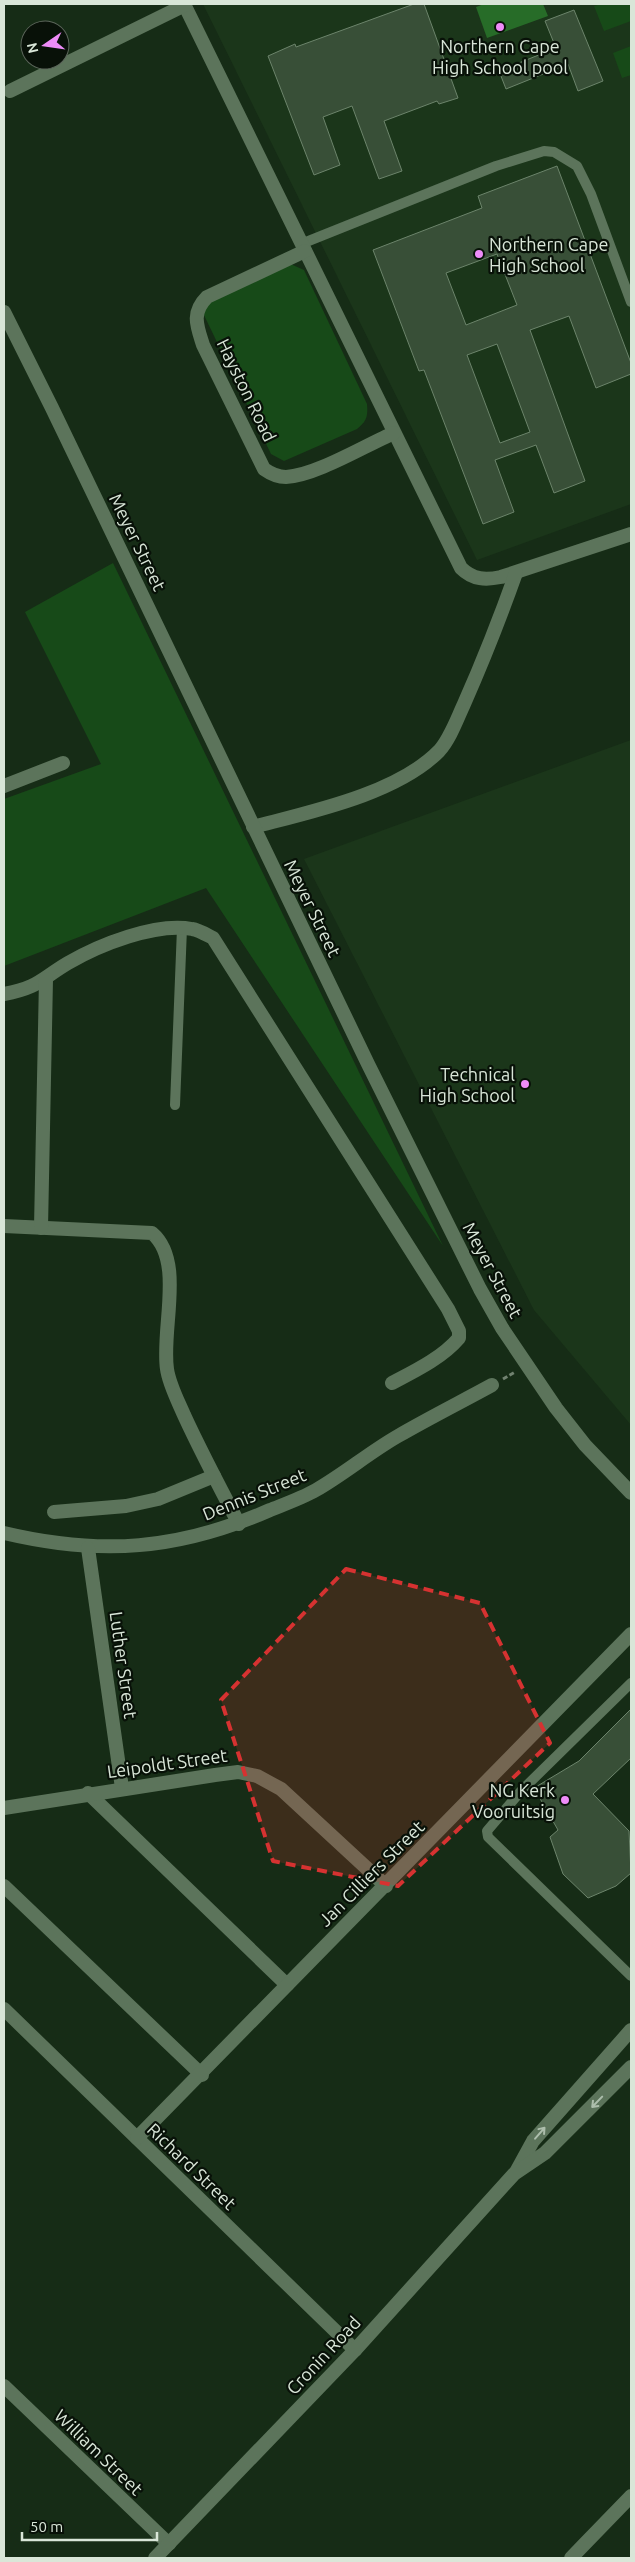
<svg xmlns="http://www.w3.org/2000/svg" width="635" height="2562" font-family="Ubuntu,sans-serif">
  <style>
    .built { fill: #1b361a }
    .green { fill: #174a18 }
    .water { fill: #276c28 }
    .building { fill: #384f37; stroke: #6c846b; fill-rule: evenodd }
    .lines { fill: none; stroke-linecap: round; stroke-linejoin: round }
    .path { stroke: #718270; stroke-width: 3; stroke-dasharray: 5 2.5; stroke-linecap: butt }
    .service { stroke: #5c745b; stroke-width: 10 }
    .minor { stroke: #5c745b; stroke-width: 14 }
    .tertiary { stroke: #5c745b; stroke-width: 14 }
    .oneway { stroke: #adbeac }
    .marked { fill: #d63231; fill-opacity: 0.2; stroke: #d63231; stroke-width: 4; stroke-dasharray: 10 6; stroke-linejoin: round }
    .poi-dot { fill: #ee8cf8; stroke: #081108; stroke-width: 2 }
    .labels { text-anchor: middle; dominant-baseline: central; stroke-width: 4.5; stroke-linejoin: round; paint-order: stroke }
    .poi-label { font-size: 18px; fill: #d9e6d8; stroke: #081108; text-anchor: end }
    .street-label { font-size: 18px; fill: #d9e6d8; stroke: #081108 }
  </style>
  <rect width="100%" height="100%" fill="#162c16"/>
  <g class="built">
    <path d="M 203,4 L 631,4 L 631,504 L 477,560 Z"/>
    <path d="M 631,740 L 631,1425 L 534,1310 L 304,859 Z"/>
  </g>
  <g class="green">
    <path d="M 601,4 L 631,4 L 631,21 L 604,31 L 594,6 Z"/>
    <path d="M 631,46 L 631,75 L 622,78 L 613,53 Z"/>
    <path d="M 286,262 L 304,270 L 367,404 C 368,416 367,421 357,429 L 284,461 L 271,454 L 202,311 L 204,301 Z"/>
    <path d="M 113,563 L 443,1246 L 206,888 L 4,966 L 4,799 L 101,764 L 25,612 Z"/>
  </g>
  <path class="water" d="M 484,4 L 543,4 L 548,16 L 487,38 L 476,7 Z"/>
  <g class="building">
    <path d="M 414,4 L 424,4 L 458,98 L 439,104 L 437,101 L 384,121 L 402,171 L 379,179 L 352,106 L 323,117 L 340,165 L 314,175 L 268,56 L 295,44 L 296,47 Z"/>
    <path d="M 574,10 L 603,81 L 578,91 L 568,64 L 506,89 L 499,71 L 556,48 L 545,21 Z"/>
    <path d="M 557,166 L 631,363 L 631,374 L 596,388 L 569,316 L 530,330 L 585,481 L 554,493 L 536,445 L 495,460 L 514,512 L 483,524 L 424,370 L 419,371 L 373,250 L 482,208 L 478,196 ZM 497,254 L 517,305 L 466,325 L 446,273 ZM 497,344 L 530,432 L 500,443 L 467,355 Z"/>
    <path d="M 631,1709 L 631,1758 L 593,1794 L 629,1831 L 631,1873 L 616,1886 L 588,1898 L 563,1874 L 550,1837 L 558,1830 L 534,1788 L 579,1761 Z"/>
  </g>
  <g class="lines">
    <path class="path" d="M 503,1379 L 515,1372"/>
    <g class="service">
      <path d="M 301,244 L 496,166 L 544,151 L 554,152 L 577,166 L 591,194 L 631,302"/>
      <path d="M 175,1105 L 182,928"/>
      <path d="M 631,1683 L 521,1791 L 487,1831 L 488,1837 L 631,1976"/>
    </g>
    <g class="minor">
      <path d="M 184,4 L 461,568 C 473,580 486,580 501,577 L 631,534"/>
      <path d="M 10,91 L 185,5"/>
      <path d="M 305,251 L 207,297 C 191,313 197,326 203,345 L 264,469 C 271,474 277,477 286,477 C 315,476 366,445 394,433"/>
      <path d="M 4,786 L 63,763"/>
      <path d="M 253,827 C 310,812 397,794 439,751 C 450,739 457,719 464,704 C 483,661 500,618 516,573"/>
      <path d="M 4,994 C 38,988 41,979 68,963 C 99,945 156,922 192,929 C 199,930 207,935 213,938 L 448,1309 L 459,1331 L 459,1338 C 442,1358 415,1371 392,1383"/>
      <path d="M 4,1226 L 152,1233 C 185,1261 161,1329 167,1369 C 169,1384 178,1401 184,1415 C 201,1452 220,1488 239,1524"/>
      <path d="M 41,1228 L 46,979"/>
      <path d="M 54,1512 L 126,1506 L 158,1499 L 214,1476"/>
      <path d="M 4,1533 C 101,1556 179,1550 270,1510 C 285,1504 302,1498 316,1490 C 344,1474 370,1452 398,1436 C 429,1418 461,1402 492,1385"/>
      <path d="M 88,1548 L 122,1788"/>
      <path d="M 88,1793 L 287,1985"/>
      <path d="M 4,1808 L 215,1775 L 238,1772 L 257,1776 L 281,1789 L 386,1886"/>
      <path d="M 4,1886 L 202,2075"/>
      <path d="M 4,2009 L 355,2350"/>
      <path d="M 137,2138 L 631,1634"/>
      <path d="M 4,2386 L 169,2544"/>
      <path d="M 571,2558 L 631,2496"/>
    </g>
    <g class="tertiary">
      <path d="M 4,312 L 52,408 L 368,1064 L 480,1289 L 502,1328 L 556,1408 L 585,1445 L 631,1493"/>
      <path d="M 516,2172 L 533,2141 L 631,2030"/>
      <path d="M 155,2558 L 355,2350 L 514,2174 L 545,2153 L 631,2067"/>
    </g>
  </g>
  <defs><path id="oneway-shaft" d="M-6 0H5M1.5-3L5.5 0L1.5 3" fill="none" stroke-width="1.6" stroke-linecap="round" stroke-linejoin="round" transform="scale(1.25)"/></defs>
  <g class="oneway">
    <use href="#oneway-shaft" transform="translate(597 2102) rotate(134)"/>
    <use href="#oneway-shaft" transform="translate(540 2133) rotate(-49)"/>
  </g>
  <path class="marked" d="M 346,1569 L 480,1603 L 550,1743 L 398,1886 L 273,1861 L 221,1700 Z"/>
  <g class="poi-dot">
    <circle cx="500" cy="27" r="5"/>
    <circle cx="479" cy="254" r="5"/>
    <circle cx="525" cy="1084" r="5"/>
    <circle cx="565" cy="1800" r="5"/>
  </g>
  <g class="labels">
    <g class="poi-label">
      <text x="500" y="46" text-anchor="middle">Northern Cape<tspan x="500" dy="21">High School pool</tspan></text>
      <text x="489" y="244" text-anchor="start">Northern Cape<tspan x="489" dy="21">High School</tspan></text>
      <text x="515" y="1074">Technical<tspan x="515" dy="21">High School</tspan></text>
      <text x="555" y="1790">NG Kerk<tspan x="555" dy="21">Vooruitsig</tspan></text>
    </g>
    <g class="street-label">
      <text transform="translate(247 390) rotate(64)">Hayston Road</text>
      <text transform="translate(138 542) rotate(64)">Meyer Street</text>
      <text transform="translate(313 908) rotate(64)">Meyer Street</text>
      <text transform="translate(493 1270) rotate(62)">Meyer Street</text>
      <text transform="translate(254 1494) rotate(-22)">Dennis Street</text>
      <text transform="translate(124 1665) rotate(82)">Luther Street</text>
      <text transform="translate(167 1763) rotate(-8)">Leipoldt Street</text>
      <text transform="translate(371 1873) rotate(-45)">Jan Cilliers Street</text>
      <text transform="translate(192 2166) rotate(44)">Richard Street</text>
      <text transform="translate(323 2355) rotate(-47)">Cronin Road</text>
      <text transform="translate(99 2452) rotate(44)">William Street</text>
    </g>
  </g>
  <rect width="635" height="2562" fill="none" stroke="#d9e6d8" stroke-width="10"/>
  <g transform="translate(45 45) rotate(257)"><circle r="24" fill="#081108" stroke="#5c665b"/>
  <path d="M0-4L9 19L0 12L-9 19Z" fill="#ee8cf8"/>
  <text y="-8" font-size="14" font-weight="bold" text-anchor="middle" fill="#d9e6d8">N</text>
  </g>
  <path d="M22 2532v8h135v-8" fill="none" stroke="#d9e6d8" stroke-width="2.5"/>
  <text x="30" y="2532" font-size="15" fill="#d9e6d8" stroke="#081108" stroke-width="4" paint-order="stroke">50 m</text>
</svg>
